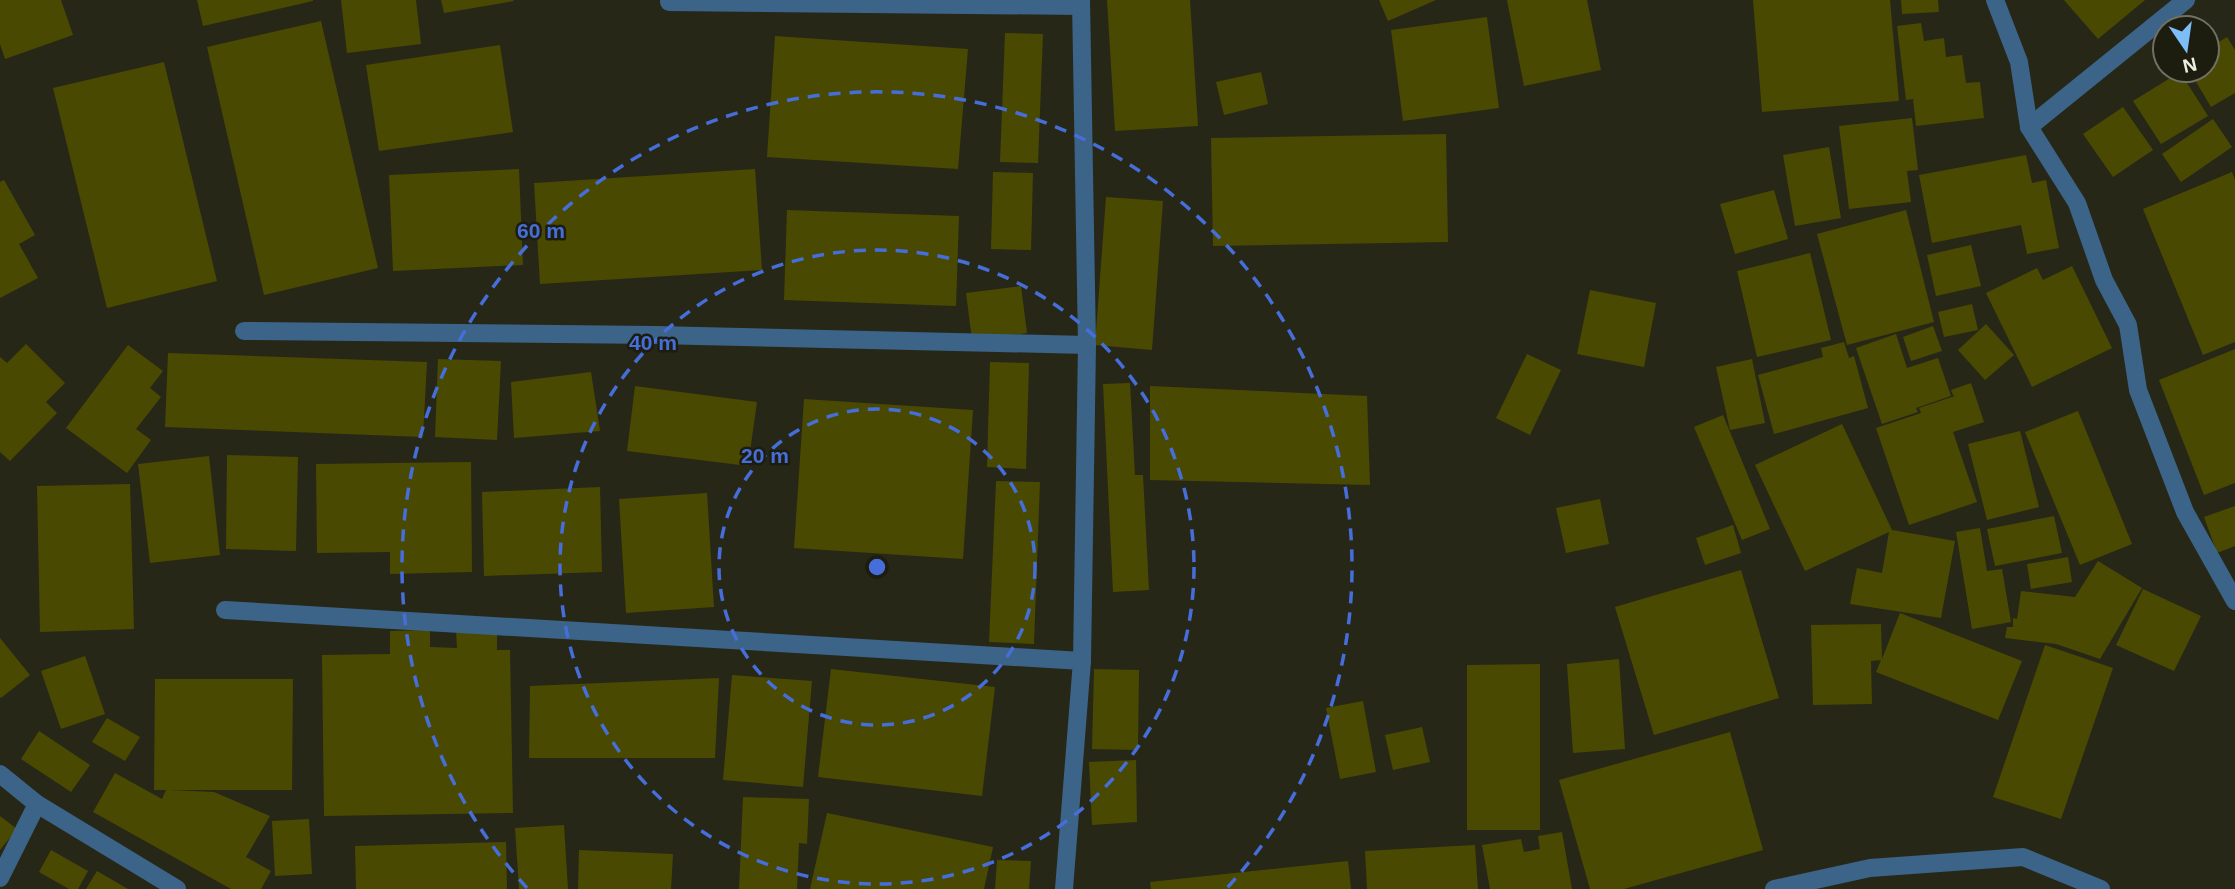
<svg xmlns="http://www.w3.org/2000/svg" width="2235" height="889" font-family="Helvetica,sans-serif">
  <style>
    .building { fill: #4a4901 }
    .lines { fill: none; stroke-linecap: round; stroke-linejoin: round }
    .lane { stroke: #3b6488; stroke-width: 18 }
    .street { stroke: #3b6488; stroke-width: 18 }
    .ring { fill: none; stroke: #466eda; stroke-width: 3.5; stroke-dasharray: 12 9 }
    .centre { fill: #466eda; stroke: #1d1d0f; stroke-width: 3.5 }
    .ring-label { font-size: 21px; text-anchor: middle; font-weight: bold; fill: #466eda; stroke: #1d1d0f; stroke-width: 5; stroke-linejoin: round; paint-order: stroke }
  </style>
  <rect width="100%" height="100%" fill="#272718"/>
  <g class="building">
    <path d="M 0,0 L 61,0 L 73,35 L 5,59 L 0,44 Z"/>
    <path d="M 197,0 L 313,0 L 313,1 L 203,26 Z"/>
    <path d="M 341,0 L 416,0 L 421,44 L 347,53 Z"/>
    <path d="M 441,0 L 513,0 L 514,1 L 444,13 Z"/>
    <path d="M 1107,0 L 1190,0 L 1198,126 L 1115,131 Z"/>
    <path d="M 1379,0 L 1436,0 L 1388,21 Z"/>
    <path d="M 1507,0 L 1587,0 L 1601,70 L 1524,86 Z"/>
    <path d="M 1753,0 L 1890,0 L 1899,101 L 1762,112 Z"/>
    <path d="M 1901,0 L 1938,0 L 1939,12 L 1902,14 Z"/>
    <path d="M 2064,0 L 2145,0 L 2098,39 Z"/>
    <path d="M 1487,17 L 1499,108 L 1403,121 L 1391,30 Z"/>
    <path d="M 321,21 L 378,268 L 264,295 L 207,47 Z"/>
    <path d="M 1921,23 L 1924,41 L 1944,38 L 1946,57 L 1962,55 L 1966,83 L 1980,82 L 1984,118 L 1916,126 L 1913,99 L 1906,100 L 1897,26 Z"/>
    <path d="M 1005,33 L 1043,34 L 1038,163 L 1000,162 Z"/>
    <path d="M 775,36 L 968,49 L 958,169 L 767,157 Z"/>
    <path d="M 2227,37 L 2235,50 L 2235,93 L 2211,107 L 2189,70 L 2207,70 L 2207,49 Z"/>
    <path d="M 500,45 L 513,132 L 379,151 L 366,65 Z"/>
    <path d="M 164,62 L 217,281 L 107,308 L 53,88 Z"/>
    <path d="M 1261,72 L 1268,104 L 1224,115 L 1216,82 Z"/>
    <path d="M 2180,72 L 2208,116 L 2161,144 L 2133,101 Z"/>
    <path d="M 2123,107 L 2153,150 L 2113,177 L 2083,134 Z"/>
    <path d="M 1912,118 L 1918,170 L 1907,171 L 1911,202 L 1849,209 L 1839,126 Z"/>
    <path d="M 2213,119 L 2232,147 L 2181,182 L 2162,154 Z"/>
    <path d="M 1446,134 L 1448,242 L 1213,246 L 1211,138 Z"/>
    <path d="M 1829,147 L 1841,218 L 1795,226 L 1783,155 Z"/>
    <path d="M 2026,155 L 2032,183 L 2046,180 L 2059,248 L 2027,254 L 2021,225 L 1932,243 L 1919,175 Z"/>
    <path d="M 519,169 L 523,265 L 393,271 L 389,175 Z"/>
    <path d="M 755,169 L 762,270 L 540,284 L 534,183 Z"/>
    <path d="M 993,172 L 1033,173 L 1031,250 L 991,249 Z"/>
    <path d="M 2232,172 L 2235,180 L 2235,342 L 2203,355 L 2143,209 Z"/>
    <path d="M 4,180 L 35,235 L 19,244 L 38,278 L 0,298 L 0,182 Z"/>
    <path d="M 1774,190 L 1788,239 L 1735,254 L 1720,204 Z"/>
    <path d="M 1106,197 L 1163,201 L 1152,350 L 1095,345 Z"/>
    <path d="M 787,210 L 959,216 L 956,306 L 784,300 Z"/>
    <path d="M 1906,210 L 1934,322 L 1847,345 L 1817,234 Z"/>
    <path d="M 1971,245 L 1981,286 L 1936,296 L 1927,255 Z"/>
    <path d="M 1810,253 L 1831,340 L 1757,357 L 1737,271 Z"/>
    <path d="M 2072,266 L 2112,348 L 2032,387 L 1986,293 L 2037,268 L 2043,280 Z"/>
    <path d="M 1021,286 L 1027,333 L 972,340 L 966,293 Z"/>
    <path d="M 1590,290 L 1656,303 L 1644,367 L 1577,354 Z"/>
    <path d="M 1972,304 L 1978,330 L 1944,337 L 1938,312 Z"/>
    <path d="M 1986,324 L 2014,355 L 1985,380 L 1958,350 Z"/>
    <path d="M 1933,326 L 1942,351 L 1911,361 L 1903,337 Z"/>
    <path d="M 1896,334 L 1907,368 L 1938,358 L 1951,396 L 1916,408 L 1918,412 L 1882,424 L 1856,348 Z"/>
    <path d="M 1844,342 L 1849,358 L 1854,356 L 1868,408 L 1774,434 L 1758,375 L 1823,357 L 1821,348 Z"/>
    <path d="M 26,344 L 65,383 L 46,402 L 57,413 L 10,461 L 0,452 L 0,357 L 7,363 Z"/>
    <path d="M 128,345 L 163,371 L 150,388 L 161,397 L 136,429 L 151,440 L 127,473 L 66,428 Z"/>
    <path d="M 2235,349 L 2235,483 L 2204,495 L 2159,380 Z"/>
    <path d="M 168,353 L 427,362 L 423,437 L 165,427 Z"/>
    <path d="M 1527,354 L 1561,370 L 1530,435 L 1496,418 Z"/>
    <path d="M 438,359 L 501,361 L 497,440 L 435,437 Z"/>
    <path d="M 1752,359 L 1765,423 L 1730,430 L 1716,367 Z"/>
    <path d="M 990,362 L 1029,363 L 1026,469 L 987,467 Z"/>
    <path d="M 591,372 L 600,431 L 514,438 L 511,382 Z"/>
    <path d="M 1130,383 L 1135,475 L 1143,475 L 1149,590 L 1113,592 L 1103,384 Z"/>
    <path d="M 1971,383 L 1984,422 L 1953,432 L 1977,502 L 1909,525 L 1876,428 L 1921,413 L 1919,408 L 1955,396 L 1953,395 L 1951,390 Z"/>
    <path d="M 635,386 L 757,402 L 748,466 L 627,451 Z"/>
    <path d="M 1150,386 L 1367,396 L 1370,485 L 1150,480 Z"/>
    <path d="M 804,399 L 973,410 L 963,559 L 794,548 Z"/>
    <path d="M 2078,411 L 2132,544 L 2080,565 L 2025,432 Z"/>
    <path d="M 1723,415 L 1770,529 L 1742,540 L 1694,427 Z"/>
    <path d="M 1842,424 L 1892,530 L 1955,541 L 1941,618 L 1850,604 L 1857,568 L 1882,573 L 1889,532 L 1805,571 L 1755,465 Z"/>
    <path d="M 2020,431 L 2039,507 L 1987,520 L 1968,444 Z"/>
    <path d="M 227,455 L 298,457 L 296,551 L 226,549 Z"/>
    <path d="M 209,456 L 220,555 L 150,563 L 138,464 Z"/>
    <path d="M 471,462 L 472,572 L 390,574 L 390,552 L 317,553 L 316,464 Z"/>
    <path d="M 996,481 L 1040,482 L 1034,644 L 989,642 Z"/>
    <path d="M 130,484 L 134,629 L 40,632 L 37,486 Z"/>
    <path d="M 600,487 L 602,572 L 484,576 L 482,492 Z"/>
    <path d="M 707,493 L 714,607 L 626,613 L 619,499 Z"/>
    <path d="M 1600,499 L 1609,544 L 1566,553 L 1556,508 Z"/>
    <path d="M 2235,506 L 2235,546 L 2217,553 L 2204,517 Z"/>
    <path d="M 2054,516 L 2062,553 L 1995,566 L 1987,529 Z"/>
    <path d="M 1733,525 L 1741,553 L 1705,565 L 1696,538 Z"/>
    <path d="M 1980,528 L 1987,571 L 2002,569 L 2011,622 L 1972,629 L 1956,532 Z"/>
    <path d="M 2068,557 L 2072,582 L 2031,589 L 2027,564 Z"/>
    <path d="M 2098,561 L 2142,588 L 2100,659 L 2056,644 L 2005,638 L 2007,627 L 2013,627 L 2013,618 L 2017,619 L 2021,591 L 2075,597 Z"/>
    <path d="M 1741,570 L 1779,698 L 1654,735 L 1615,607 Z"/>
    <path d="M 2143,589 L 2201,616 L 2174,671 L 2116,645 Z"/>
    <path d="M 1900,613 L 2022,661 L 1998,720 L 1876,672 L 1881,660 L 1871,661 L 1872,704 L 1813,705 L 1811,625 L 1881,624 L 1882,659 Z"/>
    <path d="M 497,629 L 497,650 L 510,650 L 513,813 L 324,816 L 322,655 L 390,654 L 390,631 L 430,630 L 430,647 L 457,648 L 456,630 Z"/>
    <path d="M 0,638 L 30,675 L 1,698 L 0,697 Z"/>
    <path d="M 2045,645 L 2113,668 L 2061,819 L 1993,797 Z"/>
    <path d="M 85,656 L 105,714 L 61,729 L 41,671 Z"/>
    <path d="M 1619,659 L 1625,749 L 1573,753 L 1567,664 Z"/>
    <path d="M 1540,664 L 1540,830 L 1467,830 L 1467,665 Z"/>
    <path d="M 831,669 L 995,687 L 982,796 L 818,777 Z"/>
    <path d="M 1094,669 L 1139,670 L 1138,750 L 1092,749 Z"/>
    <path d="M 732,675 L 812,681 L 803,787 L 723,780 Z"/>
    <path d="M 719,678 L 715,758 L 529,758 L 530,686 Z"/>
    <path d="M 155,679 L 293,679 L 292,790 L 170,790 L 214,792 L 270,816 L 246,857 L 271,871 L 261,889 L 231,889 L 93,812 L 115,773 L 162,799 L 166,790 L 154,790 Z"/>
    <path d="M 1363,701 L 1376,772 L 1340,779 L 1326,708 Z"/>
    <path d="M 107,718 L 140,737 L 125,761 L 92,742 Z"/>
    <path d="M 1422,727 L 1430,762 L 1393,770 L 1385,735 Z"/>
    <path d="M 39,731 L 90,765 L 71,792 L 21,759 Z"/>
    <path d="M 1730,732 L 1763,850 L 1624,889 L 1590,889 L 1559,780 Z"/>
    <path d="M 1136,760 L 1137,822 L 1092,825 L 1089,762 Z"/>
    <path d="M 743,797 L 809,799 L 807,844 L 799,843 L 797,889 L 739,889 Z"/>
    <path d="M 827,813 L 993,847 L 984,889 L 810,889 Z"/>
    <path d="M 0,816 L 17,829 L 0,850 Z"/>
    <path d="M 309,819 L 312,874 L 275,876 L 272,821 Z"/>
    <path d="M 564,825 L 568,889 L 519,889 L 515,828 Z"/>
    <path d="M 1562,832 L 1572,889 L 1490,889 L 1482,845 L 1521,839 L 1524,852 L 1540,849 L 1538,836 Z"/>
    <path d="M 506,842 L 507,889 L 356,889 L 355,846 Z"/>
    <path d="M 1475,845 L 1478,889 L 1367,889 L 1365,851 Z"/>
    <path d="M 51,850 L 88,871 L 78,889 L 69,889 L 39,872 Z"/>
    <path d="M 579,850 L 673,854 L 671,889 L 578,889 Z"/>
    <path d="M 997,860 L 1031,861 L 1029,889 L 995,889 Z"/>
    <path d="M 1348,861 L 1351,889 L 1151,889 L 1150,882 Z"/>
    <path d="M 97,871 L 128,889 L 86,889 Z"/>
  </g>
  <g class="lines">
    <g class="lane">
      <path d="M 669,2 L 1081,6"/>
      <path d="M 0,878 L 37,804"/>
    </g>
    <g class="street">
      <path d="M 1995,0 L 2019,62 L 2029,127 L 2077,203 L 2104,280 L 2128,325 L 2138,390 L 2185,512 L 2235,601"/>
      <path d="M 2029,127 L 2186,0"/>
      <path d="M 244,331 L 655,335 L 1087,345"/>
      <path d="M 225,610 L 1082,661"/>
      <path d="M 0,774 L 37,804 L 177,889"/>
      <path d="M 1064,889 L 1082,661 L 1087,345 L 1081,0"/>
      <path d="M 1774,889 L 1870,868 L 2023,857 L 2101,889"/>
    </g>
  </g>
  <g class="ring">
    <circle cx="877" cy="567" r="158"/>
    <circle cx="877" cy="567" r="317"/>
    <path d="M527 888A475 475 0 1 1 1227 888"/>
  </g>
  <circle cx="877" cy="567" r="10" class="centre"/>
  <g class="ring-label">
    <text x="541" y="238">60 m</text>
    <text x="653" y="350">40 m</text>
    <text x="765" y="463">20 m</text>
  </g>
  <g transform="translate(2186 49) rotate(167)"><circle r="33" fill="#1d1d0f" stroke="#707064" stroke-width="2"/>
  <path d="M0-5L12 26L0 18L-12 26Z" fill="#7dbef9"/>
  <text y="-10" font-size="19" font-weight="bold" text-anchor="middle" fill="#ecede3">N</text>
  </g>
</svg>
